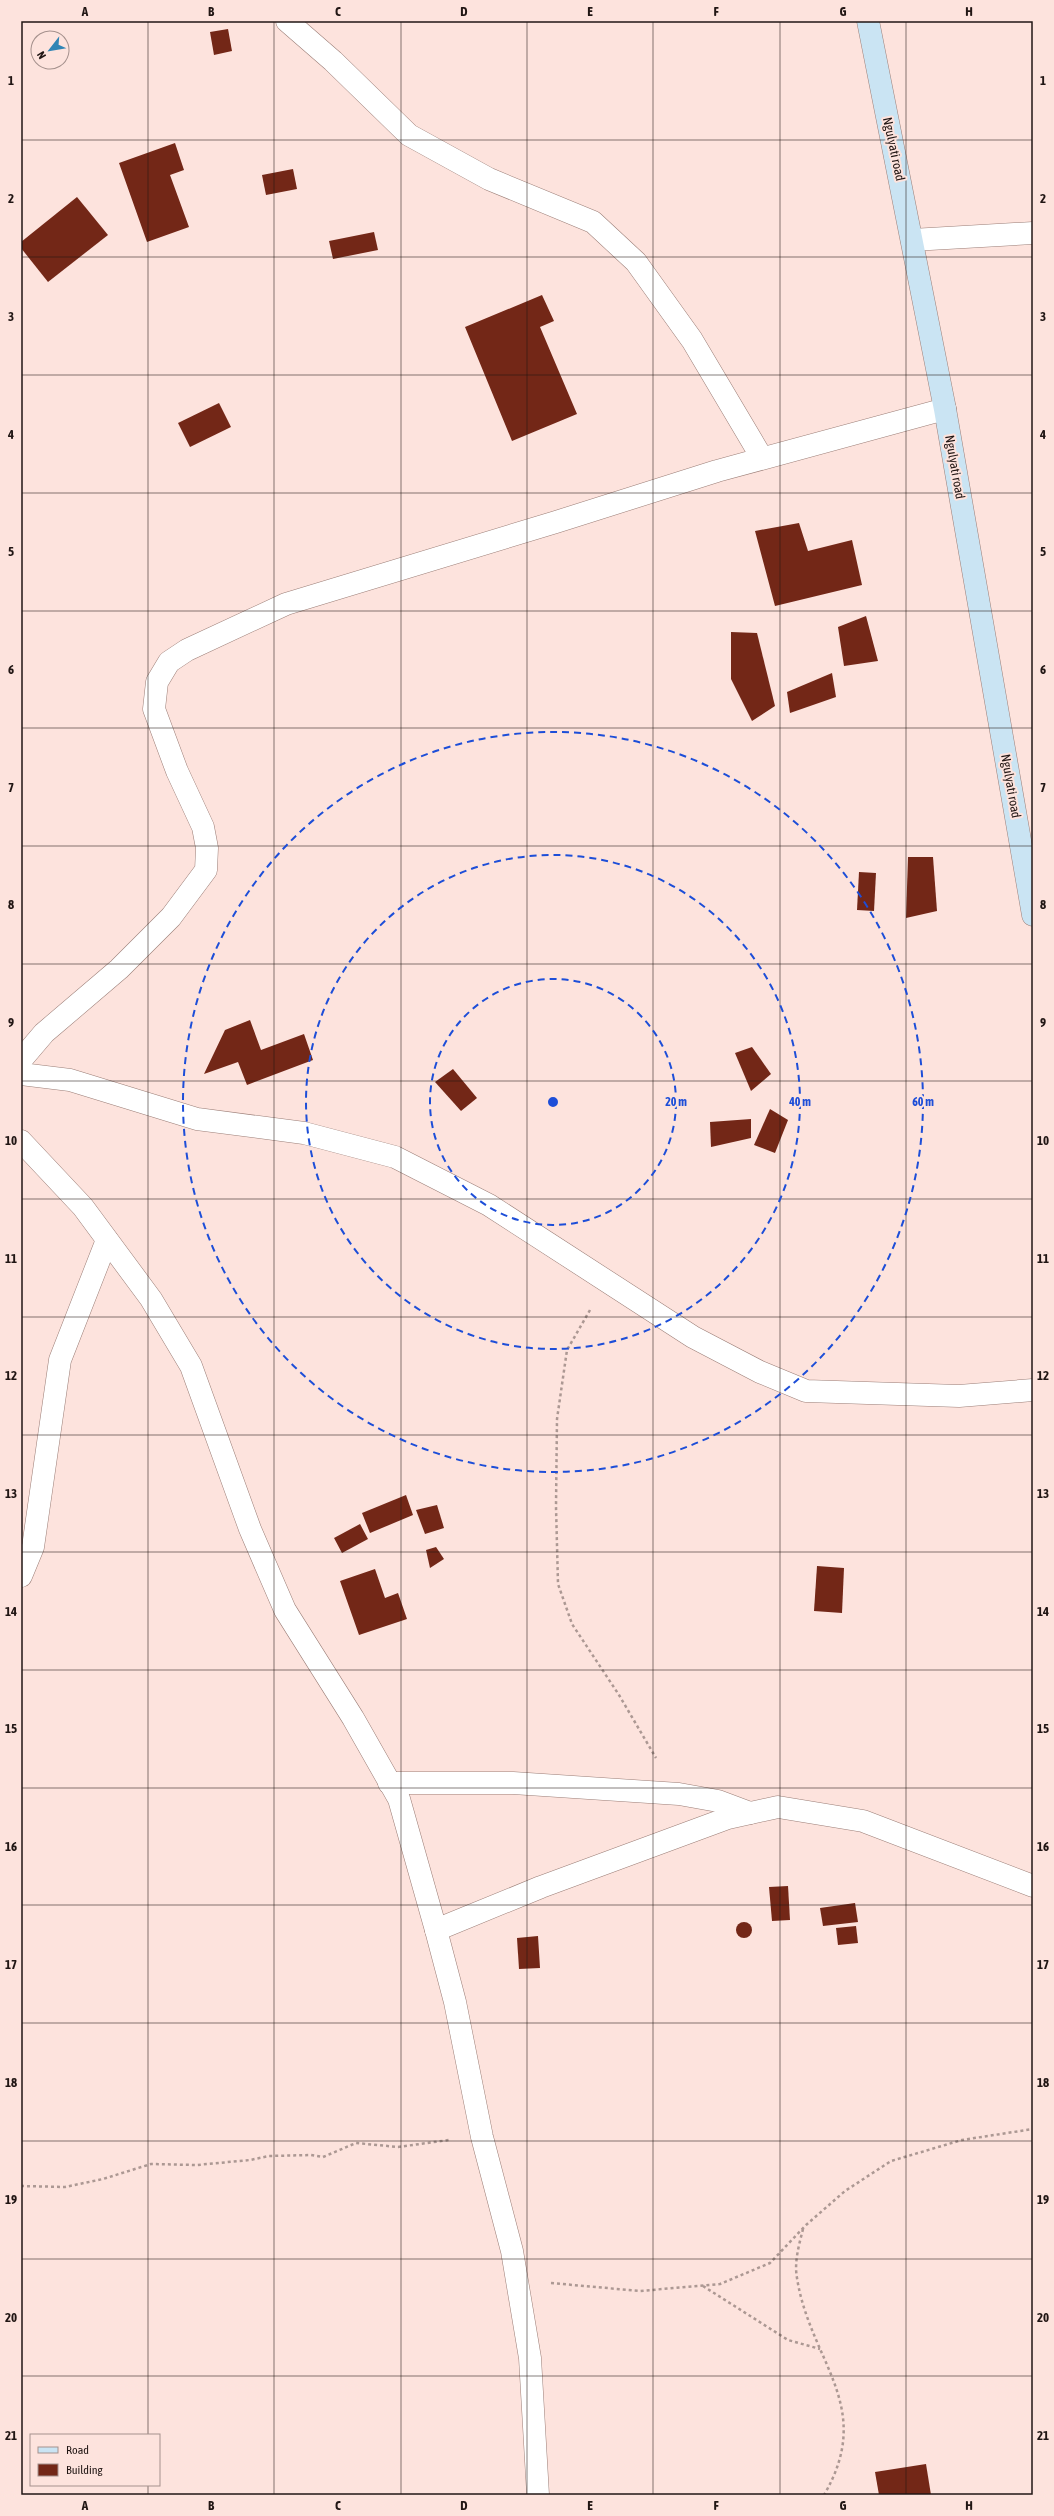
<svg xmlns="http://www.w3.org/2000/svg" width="1054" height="2516" font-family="'Asap Condensed',sans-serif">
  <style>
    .building { fill: #732717 }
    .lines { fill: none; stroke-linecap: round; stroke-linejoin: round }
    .street-casing { stroke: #9b7e77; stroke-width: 23 }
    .secondary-casing { stroke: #9b7e77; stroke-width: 23 }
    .path { stroke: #ac9893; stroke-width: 2.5; stroke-dasharray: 3 3; stroke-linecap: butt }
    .street { stroke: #fff; stroke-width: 22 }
    .secondary { stroke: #cae4f3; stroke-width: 22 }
    .grid { fill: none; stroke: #211614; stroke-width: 1; stroke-opacity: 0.55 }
    .ring { fill: none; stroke: #1d4ed8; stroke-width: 2; stroke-dasharray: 7 5 }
    .labels { text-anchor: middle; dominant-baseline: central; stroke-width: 4; stroke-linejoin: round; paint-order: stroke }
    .street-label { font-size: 13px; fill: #211614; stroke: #fde3dd }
    .centre { fill: #1d4ed8; stroke: #fde3dd; stroke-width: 2 }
    .ring-label { font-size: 12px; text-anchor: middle; font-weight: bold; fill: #1d4ed8; stroke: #fde3dd; stroke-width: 4; stroke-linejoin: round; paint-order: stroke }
    .neatline { fill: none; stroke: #211614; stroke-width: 1.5 }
    .grid-label { font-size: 13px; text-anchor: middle; font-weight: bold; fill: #211614 }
  </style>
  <rect width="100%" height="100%" fill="#fde3dd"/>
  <g class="building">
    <path d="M 228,29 L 232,51 L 214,55 L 210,32 Z"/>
    <path d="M 175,143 L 184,170 L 170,175 L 189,227 L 147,242 L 119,163 Z"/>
    <path d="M 293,169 L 297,189 L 266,195 L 262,175 Z"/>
    <path d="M 77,197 L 108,235 L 48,282 L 21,248 L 21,242 Z"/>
    <path d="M 374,232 L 378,250 L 333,259 L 329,241 Z"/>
    <path d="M 542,295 L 554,321 L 540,327 L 577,414 L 512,441 L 465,327 Z"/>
    <path d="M 219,403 L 231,427 L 190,447 L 178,423 Z"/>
    <path d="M 799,523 L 808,551 L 852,540 L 862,585 L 775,606 L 755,531 Z"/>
    <path d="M 866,616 L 878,661 L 844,666 L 838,627 Z"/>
    <path d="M 731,632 L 757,633 L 775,706 L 752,721 L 731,679 Z"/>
    <path d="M 832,673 L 836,697 L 790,713 L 787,692 Z"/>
    <path d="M 908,857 L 933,857 L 937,911 L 906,918 Z"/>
    <path d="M 859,872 L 876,873 L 874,911 L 857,910 Z"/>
    <path d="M 250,1020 L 261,1050 L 304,1034 L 313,1060 L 247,1085 L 238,1062 L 204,1074 L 225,1030 Z"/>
    <path d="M 752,1047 L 771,1074 L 751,1091 L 735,1053 Z"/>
    <path d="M 453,1069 L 477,1098 L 461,1111 L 435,1082 Z"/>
    <path d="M 770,1109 L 788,1120 L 775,1153 L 754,1145 Z"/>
    <path d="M 751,1119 L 751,1138 L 711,1147 L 710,1122 Z"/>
    <path d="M 406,1495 L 413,1515 L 370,1533 L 362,1513 Z"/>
    <path d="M 437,1505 L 444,1528 L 425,1534 L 416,1510 Z"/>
    <path d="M 360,1524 L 368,1539 L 342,1553 L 334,1538 Z"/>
    <path d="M 436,1547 L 444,1559 L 430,1568 L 426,1550 Z"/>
    <path d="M 817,1566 L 844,1568 L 842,1613 L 814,1611 Z"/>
    <path d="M 375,1569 L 385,1598 L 398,1593 L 407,1619 L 359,1635 L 340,1581 Z"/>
    <path d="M 788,1886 L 790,1920 L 772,1921 L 769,1887 Z"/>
    <path d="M 855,1903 L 858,1922 L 823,1926 L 820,1908 Z"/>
    <circle cx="744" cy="1930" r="8"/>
    <path d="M 856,1926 L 858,1943 L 838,1945 L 836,1928 Z"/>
    <path d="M 538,1936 L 540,1968 L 519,1969 L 517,1938 Z"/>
    <path d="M 926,2464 L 931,2495 L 879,2495 L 875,2472 Z"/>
  </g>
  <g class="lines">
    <defs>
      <g id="street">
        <path d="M 287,21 L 333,61 L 409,135 L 489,179 L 593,222 L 636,262 L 692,340 L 762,458"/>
        <path d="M 912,240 L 1033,233"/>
        <path d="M 21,1060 L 44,1033 L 119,969 L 171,917 L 206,870 L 207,848 L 203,827 L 177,771 L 154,709 L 157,682 L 169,662 L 187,650 L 286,604 L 556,522 L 717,471 L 945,409"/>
        <path d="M 21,1074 L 70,1080 L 197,1119 L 304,1133 L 395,1157 L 489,1205 L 693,1337 L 760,1372 L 806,1391 L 959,1396 L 1033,1390"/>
        <path d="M 21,1141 L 83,1207 L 151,1299 L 191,1366 L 250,1529 L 285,1610 L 353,1718 L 399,1799 L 436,1930 L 455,2002 L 482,2137 L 512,2251 L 530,2358 L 538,2495"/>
        <path d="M 21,1576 L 33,1547 L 60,1360 L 107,1240"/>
        <path d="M 389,1783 L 513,1783 L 679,1794 L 718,1801 L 750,1813"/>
        <path d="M 436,1930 L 541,1887 L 728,1818 L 778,1807 L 863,1821 L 1033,1886"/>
      </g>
      <path id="secondary" d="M 868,21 L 945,409 L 1033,915"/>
    </defs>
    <use href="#street" class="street-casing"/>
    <use href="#secondary" class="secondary-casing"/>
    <g class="path">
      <path d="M 590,1310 L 567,1350 L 557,1419 L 556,1507 L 558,1584 L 572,1624 L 619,1695 L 656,1758"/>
      <path d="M 21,2186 L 65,2187 L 103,2179 L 151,2164 L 197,2165 L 250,2160 L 269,2156 L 311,2155 L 323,2157 L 356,2143 L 398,2147 L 449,2140"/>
      <path d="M 803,2229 C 799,2245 794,2262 797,2278 C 810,2362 876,2406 824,2495"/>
      <path d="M 551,2283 L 640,2291 L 720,2284 L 770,2263 L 806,2225 L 845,2191 L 891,2161 L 962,2140 L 1033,2129"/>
      <path d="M 703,2286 L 788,2340 L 820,2349"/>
    </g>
    <use href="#street" class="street"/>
    <use href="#secondary" class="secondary"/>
  </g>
  <path class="grid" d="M 148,21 L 148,2435M 274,21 L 274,2495M 401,21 L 401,2495M 527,21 L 527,2495M 653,21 L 653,2495M 780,21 L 780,2495M 906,21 L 906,2495M 21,140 L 1033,140M 21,257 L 1033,257M 21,375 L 1033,375M 21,493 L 1033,493M 21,611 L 1033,611M 21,728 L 1033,728M 21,846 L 1033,846M 21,964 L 1033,964M 21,1081 L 1033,1081M 21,1199 L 1033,1199M 21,1317 L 1033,1317M 21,1435 L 1033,1435M 21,1552 L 1033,1552M 21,1670 L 1033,1670M 21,1788 L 1033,1788M 21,1905 L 1033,1905M 21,2023 L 1033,2023M 21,2141 L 1033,2141M 21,2259 L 1033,2259M 21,2376 L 1033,2376M 148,2485 L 148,2495"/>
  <g class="ring">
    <circle cx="553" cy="1102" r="123"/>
    <circle cx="553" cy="1102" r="247"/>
    <circle cx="553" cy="1102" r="370"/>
  </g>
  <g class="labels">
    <g class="street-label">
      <text transform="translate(894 149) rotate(78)">Ngulyati road</text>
      <text transform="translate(955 467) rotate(80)">Ngulyati road</text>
      <text transform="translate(1011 786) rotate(80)">Ngulyati road</text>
    </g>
  </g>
  <circle cx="553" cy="1102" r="6" class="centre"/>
  <g class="ring-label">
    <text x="676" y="1106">20 m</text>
    <text x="800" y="1106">40 m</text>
    <text x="923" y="1106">60 m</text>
  </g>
  <rect width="1054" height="2516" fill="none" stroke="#fde3dd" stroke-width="44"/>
  <rect x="30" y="2434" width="130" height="52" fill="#fde3dd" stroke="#a5918d"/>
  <rect x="38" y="2447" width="20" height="6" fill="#cae4f3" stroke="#a5918d"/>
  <text x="66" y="2454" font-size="12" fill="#211614">Road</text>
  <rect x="38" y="2464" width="20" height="12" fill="#732717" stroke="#a5918d"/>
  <text x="66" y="2474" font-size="12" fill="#211614">Building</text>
  <g transform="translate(50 50) rotate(239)"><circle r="19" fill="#fde3dd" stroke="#a5918d"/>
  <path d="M0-3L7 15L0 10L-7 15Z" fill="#3085b5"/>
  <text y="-6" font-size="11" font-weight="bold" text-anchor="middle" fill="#211614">N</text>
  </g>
  <rect x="22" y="22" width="1010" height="2472" class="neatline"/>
  <g class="grid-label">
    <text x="85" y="16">A</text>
    <text x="211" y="16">B</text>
    <text x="338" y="16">C</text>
    <text x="464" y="16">D</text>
    <text x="590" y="16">E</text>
    <text x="716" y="16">F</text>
    <text x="843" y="16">G</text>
    <text x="969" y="16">H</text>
    <text x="11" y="85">1</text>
    <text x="1043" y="85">1</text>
    <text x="11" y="203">2</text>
    <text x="1043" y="203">2</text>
    <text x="11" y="321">3</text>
    <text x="1043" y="321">3</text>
    <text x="11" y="439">4</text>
    <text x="1043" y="439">4</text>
    <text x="11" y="556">5</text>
    <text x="1043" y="556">5</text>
    <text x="11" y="674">6</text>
    <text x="1043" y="674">6</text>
    <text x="11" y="792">7</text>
    <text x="1043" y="792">7</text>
    <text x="11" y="909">8</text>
    <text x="1043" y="909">8</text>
    <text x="11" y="1027">9</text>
    <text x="1043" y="1027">9</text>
    <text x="11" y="1145">10</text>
    <text x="1043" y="1145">10</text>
    <text x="11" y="1263">11</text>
    <text x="1043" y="1263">11</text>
    <text x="11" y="1380">12</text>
    <text x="1043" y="1380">12</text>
    <text x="11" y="1498">13</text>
    <text x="1043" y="1498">13</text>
    <text x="11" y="1616">14</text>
    <text x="1043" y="1616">14</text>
    <text x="11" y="1733">15</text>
    <text x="1043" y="1733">15</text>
    <text x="11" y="1851">16</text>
    <text x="1043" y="1851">16</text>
    <text x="11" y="1969">17</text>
    <text x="1043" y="1969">17</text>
    <text x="11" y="2087">18</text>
    <text x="1043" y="2087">18</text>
    <text x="11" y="2204">19</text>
    <text x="1043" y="2204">19</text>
    <text x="11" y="2322">20</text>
    <text x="1043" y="2322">20</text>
    <text x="11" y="2440">21</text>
    <text x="1043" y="2440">21</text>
    <text x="85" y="2510">A</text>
    <text x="211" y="2510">B</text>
    <text x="338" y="2510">C</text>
    <text x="464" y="2510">D</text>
    <text x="590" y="2510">E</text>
    <text x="716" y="2510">F</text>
    <text x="843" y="2510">G</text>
    <text x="969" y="2510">H</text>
  </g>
</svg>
